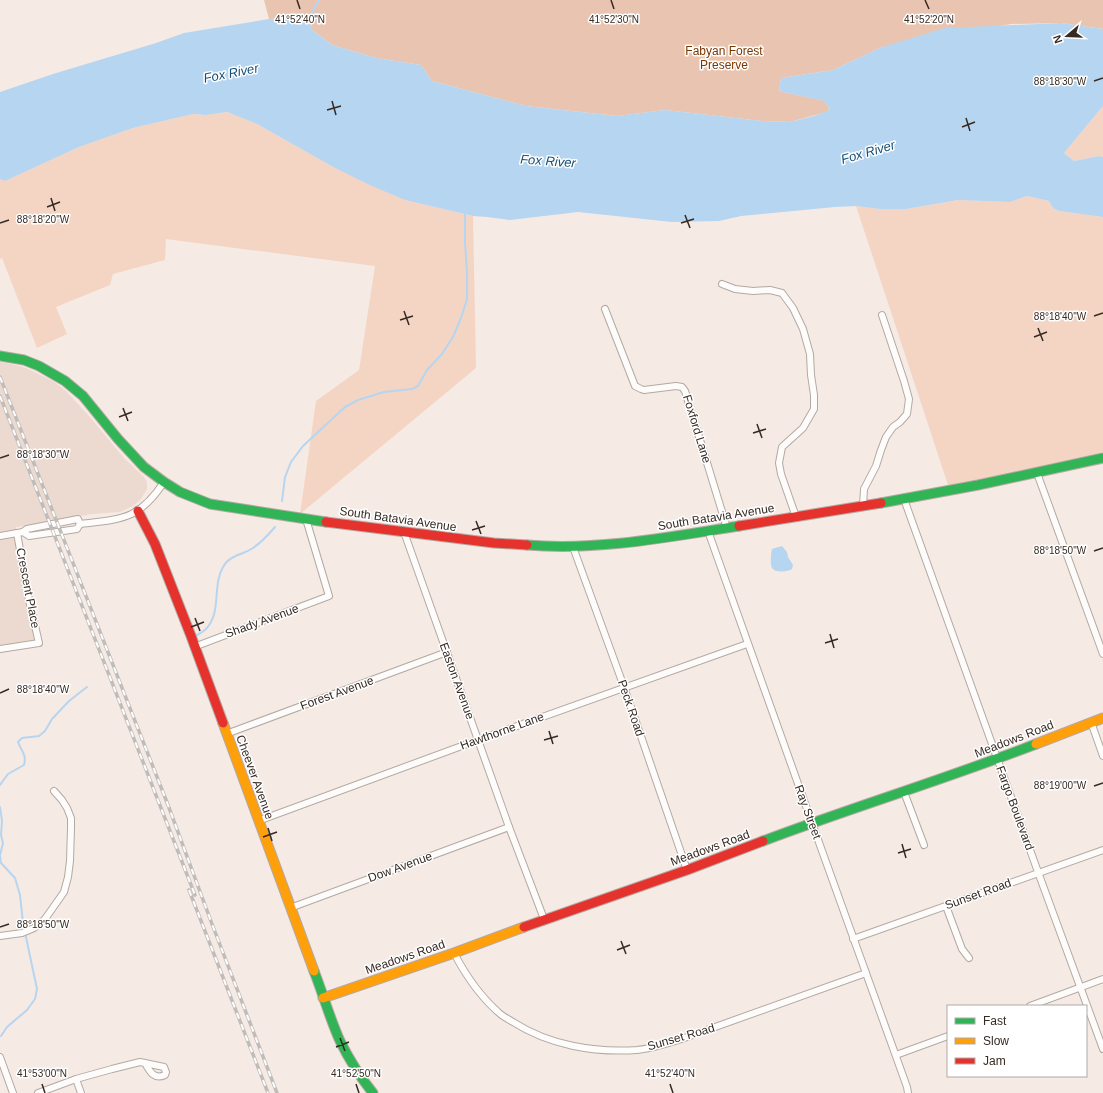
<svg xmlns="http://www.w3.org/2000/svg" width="1103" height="1093" font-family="Helvetica,sans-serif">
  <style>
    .built { fill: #ecdad0 }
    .green { fill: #f4d5c4 }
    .forest { fill: #e9c5b1 }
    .water { fill: #b6d5f0 }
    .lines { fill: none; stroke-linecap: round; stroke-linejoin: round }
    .stream { stroke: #b6d5f0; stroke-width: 2 }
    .street-casing { stroke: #b3a9a3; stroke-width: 8 }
    .fast-casing { stroke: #b3a9a3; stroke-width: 11 }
    .slow-casing { stroke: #b3a9a3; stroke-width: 11 }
    .jam-casing { stroke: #b3a9a3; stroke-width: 11 }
    .street { stroke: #fefcfb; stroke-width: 6 }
    .fast { stroke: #30b455; stroke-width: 9 }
    .slow { stroke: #ff9f0a; stroke-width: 9 }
    .jam { stroke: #e5322d; stroke-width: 9 }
    .rail-casing { stroke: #c0bcba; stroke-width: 3.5 }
    .rail { stroke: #fff; stroke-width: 2; stroke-dasharray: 6; stroke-linecap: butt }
    .ticks { fill: none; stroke: #362a23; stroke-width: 1.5 }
    .labels { text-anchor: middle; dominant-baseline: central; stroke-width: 3; stroke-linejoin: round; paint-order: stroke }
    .park-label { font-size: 12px; fill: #793702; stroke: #fff }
    .street-label { font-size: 12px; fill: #362a23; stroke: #fff }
    .water-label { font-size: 13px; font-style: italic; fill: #175077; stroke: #fff }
    .ticks-label { font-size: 10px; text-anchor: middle; fill: #362a23; stroke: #fff; stroke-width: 3; stroke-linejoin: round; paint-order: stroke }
  </style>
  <rect width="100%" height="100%" fill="#f6eae4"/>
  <path class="built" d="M 0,362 L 12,364 L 26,368 L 53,381 L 66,391 L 89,416 L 124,458 L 144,477 L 147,482 L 147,489 L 141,499 L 133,506 L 120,512 L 92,514 L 55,521 L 42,522 L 34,525 L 16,527 L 28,606 L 37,642 L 0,647 Z"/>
  <g class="green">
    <path d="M 1103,106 L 1103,157 L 1099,156 L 1074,161 L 1064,153 Z"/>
    <path d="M 227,112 L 257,124 L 335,168 L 405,200 L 473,216 L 476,368 L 300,514 L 316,401 L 359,370 L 375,266 L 166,239 L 165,260 L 113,274 L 110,285 L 56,307 L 67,334 L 37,348 L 2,258 L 0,259 L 0,179 L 5,181 L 79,147 L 133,128 L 193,114 L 206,115 Z"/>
    <path d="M 1027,196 L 1049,201 L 1053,208 L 1059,211 L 1103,217 L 1103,452 L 949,488 L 856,206 L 880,209 L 906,209 L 958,200 L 1010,202 Z"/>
  </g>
  <path class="forest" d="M 264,0 L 1103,0 L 1103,29 L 1061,23 L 1011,24 L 882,47 L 833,70 L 781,78 L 779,91 L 825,101 L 830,111 L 790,122 L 762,121 L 665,110 L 617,116 L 526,106 L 432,81 L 421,65 L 376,58 L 332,45 L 311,29 L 310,18 L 269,19 Z"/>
  <g class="water">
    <path d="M 310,18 L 311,29 L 332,45 L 376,58 L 421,65 L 432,81 L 526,106 L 617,116 L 665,110 L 762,121 L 790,122 L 814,116 L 830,110 L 824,101 L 779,91 L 781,78 L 833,70 L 882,47 L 945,28 L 1061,23 L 1103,29 L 1103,106 L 1064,153 L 1074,161 L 1099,156 L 1103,157 L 1103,217 L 1059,211 L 1053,208 L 1049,201 L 1027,196 L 1010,202 L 958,200 L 906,209 L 880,209 L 856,206 L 835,207 L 741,216 L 719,221 L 672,222 L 578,212 L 510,220 L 487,217 L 473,216 L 405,200 L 372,186 L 335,168 L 257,124 L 227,112 L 206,115 L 193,114 L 133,128 L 79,147 L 5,181 L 0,179 L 0,92 L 53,74 L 156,43 L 184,33 L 269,19 Z"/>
    <path d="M 782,546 L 787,552 L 788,557 L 793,565 L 792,569 C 788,572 775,573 772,568 C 770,565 771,552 772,549 Z"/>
  </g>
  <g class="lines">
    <g class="stream">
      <path d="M 308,20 L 319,0"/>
      <path d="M 282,501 L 285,477 L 291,462 L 303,446 L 345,407 L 358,400 L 384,392 L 412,389 L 418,386 L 427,370 L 442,354 L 453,337 L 461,318 L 467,299 L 467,271 L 465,243 L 465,212"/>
      <path d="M 195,636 C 199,634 203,632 206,629 C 222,612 212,586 223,567 C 229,555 243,555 253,548 C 262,542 269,534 275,527"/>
      <path d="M 0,785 L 8,774 L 24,765 C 27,754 21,751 18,742 L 22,738 L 39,736 L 45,731 L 52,719 L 69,701 L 87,687"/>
      <path d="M 0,807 L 2,821 L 1,835 L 3,843 L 0,855"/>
      <path d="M 0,856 L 1,863 L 15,878 L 20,895 L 23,923 L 37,989 L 35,999 L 27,1010 L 7,1027 L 1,1036"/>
    </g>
    <defs>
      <g id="street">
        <path d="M 722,284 L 735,289 L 753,291 L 770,290 L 782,293 L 793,308 L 803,329 L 810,354 L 811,375 L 814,395 L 814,409 L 803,428 L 782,447 L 779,463 L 781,474 L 796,517"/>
        <path d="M 605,309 L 635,386 L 641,389 L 644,390 L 676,386 L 682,387 L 685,391 L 727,528"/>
        <path d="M 1037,473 L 1103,654"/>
        <path d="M 904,499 L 1038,872 L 1103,1049"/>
        <path d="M 863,506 L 864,489 L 876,466 L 881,450 L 886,437 L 893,427 L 900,422 L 907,414 L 909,399 L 904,381 L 882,315"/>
        <path d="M 80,524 C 122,519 139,520 164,482"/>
        <path d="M 708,531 L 812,823 L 907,1087 L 908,1093"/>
        <path d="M 23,532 L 29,536 L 77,529 L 80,524"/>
        <path d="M 404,532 L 509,827 L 544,919"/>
        <path d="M 0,536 L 23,532 L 27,529 L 78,519 L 80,524"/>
        <path d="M 573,547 L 624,687 L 687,870"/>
        <path d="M 194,647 L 329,596 L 306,519"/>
        <path d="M 0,649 L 39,643 L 29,600 L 17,533"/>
        <path d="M 1091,722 L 1103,756"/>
        <path d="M 226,734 L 447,652"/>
        <path d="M 904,792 L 924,845"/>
        <path d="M 258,821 L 478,740 L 747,644"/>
        <path d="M 946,906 L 962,949 L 969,958"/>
        <path d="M 290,908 L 509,827"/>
        <path d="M 0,936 L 22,933 L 34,928 L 45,919 L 64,892 L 68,877 L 70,861 L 71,828 L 71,818 L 67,808 L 62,800 L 54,791"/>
        <path d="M 853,939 L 1103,850"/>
        <path d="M 454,953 C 466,976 479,995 498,1012 C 502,1016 508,1019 513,1022 C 549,1045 594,1053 637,1050 C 655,1048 673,1042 690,1036 L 866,973"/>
        <path d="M 1030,1006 L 1103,979"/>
        <path d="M 896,1055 L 948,1036"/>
        <path d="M 0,1057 L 13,1093"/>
        <path d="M 76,1079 L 81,1093"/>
        <path d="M 38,1093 L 76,1079 L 112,1069 L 140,1062 L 164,1067 L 166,1072 L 165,1075 C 154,1080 150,1072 145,1063"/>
      </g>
      <g id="fast">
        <path d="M 0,356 L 24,360 L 39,366 L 65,381 L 83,396 L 118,439 L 144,467 L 164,482 L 180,492 L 210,504 L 326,522"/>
        <path d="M 881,503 L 978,485 L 1103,458"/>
        <path d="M 527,545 C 598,551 669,537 739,526"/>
        <path d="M 763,841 C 853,807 946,779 1036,744"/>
        <path d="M 314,971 C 323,994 330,1019 340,1041 C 349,1059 360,1077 373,1093"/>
      </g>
      <g id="slow">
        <path d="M 223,723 L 314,971"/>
        <path d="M 1036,744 L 1103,718"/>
        <path d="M 323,998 L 454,953 L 524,927"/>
      </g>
      <g id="jam">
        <path d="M 138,511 L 155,544 L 191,636 L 223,723"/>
        <path d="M 326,522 L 494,543 L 527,545"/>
        <path d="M 739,526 L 881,503"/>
        <path d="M 524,927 L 687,870 L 763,841"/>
      </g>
    </defs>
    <use href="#street" class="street-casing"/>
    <use href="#fast" class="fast-casing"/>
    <use href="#slow" class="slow-casing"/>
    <use href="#jam" class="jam-casing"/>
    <use href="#street" class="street"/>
    <use href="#fast" class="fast"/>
    <use href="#slow" class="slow"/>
    <use href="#jam" class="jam"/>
    <defs>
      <g id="rail">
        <path d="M 0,377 L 168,805 L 212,924 L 277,1093"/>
        <path d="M 0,396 L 195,895"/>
        <path d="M 189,890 L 268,1093"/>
      </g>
    </defs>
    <use href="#rail" class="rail-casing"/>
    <use href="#rail" class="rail"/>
  </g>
  <path class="ticks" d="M 297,0 L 300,9M 611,0 L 614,9M 925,0 L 929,9M 1094,81 L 1103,78M 332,101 L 336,115M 327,110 L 341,106M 966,118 L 970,131M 962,127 L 975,122M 51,198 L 55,211M 47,207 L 60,202M 685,215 L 690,228M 0,223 L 9,220M 681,223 L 694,219M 404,311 L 409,325M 1094,316 L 1103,313M 400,320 L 413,316M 1038,328 L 1043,341M 1034,337 L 1047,332M 123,408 L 128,421M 119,417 L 132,412M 757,424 L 762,438M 753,433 L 766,429M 0,458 L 9,455M 476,521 L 481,534M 472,530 L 485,526M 1094,551 L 1103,548M 195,618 L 200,631M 191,627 L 204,622M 830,634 L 834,648M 825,643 L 838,639M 0,693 L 9,689M 549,731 L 553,744M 544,740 L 558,736M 1094,786 L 1103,783M 268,828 L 272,841M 263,837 L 277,832M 902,844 L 906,858M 898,853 L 911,849M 0,927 L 9,924M 621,941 L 626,954M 617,950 L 630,945M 340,1038 L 345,1051M 336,1047 L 349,1042M 42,1084 L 45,1093M 356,1084 L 359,1093M 670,1084 L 673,1093"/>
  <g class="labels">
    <g class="park-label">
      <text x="724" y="51">Fabyan Forest<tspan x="724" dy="14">Preserve</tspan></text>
    </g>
    <g class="street-label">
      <text transform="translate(697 429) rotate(73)">Foxford Lane</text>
      <text transform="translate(716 517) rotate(-9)">South Batavia Avenue</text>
      <text transform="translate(398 519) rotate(8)">South Batavia Avenue</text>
      <text transform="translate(28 588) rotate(79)">Crescent Place</text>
      <text transform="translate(262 621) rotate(-20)">Shady Avenue</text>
      <text transform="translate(457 681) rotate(70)">Easton Avenue</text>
      <text transform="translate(337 693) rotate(-20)">Forest Avenue</text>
      <text transform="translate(631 708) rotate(71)">Peck Road</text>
      <text transform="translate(502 731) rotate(-20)">Hawthorne Lane</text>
      <text transform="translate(1014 739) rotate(-21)">Meadows Road</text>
      <text transform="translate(255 777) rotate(70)">Cheever Avenue</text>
      <text transform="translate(1015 808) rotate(70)">Fargo Boulevard</text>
      <text transform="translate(808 812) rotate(70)">Ray Street</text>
      <text transform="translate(710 848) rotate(-20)">Meadows Road</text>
      <text transform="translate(400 867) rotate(-20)">Dow Avenue</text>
      <text transform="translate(978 894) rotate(-20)">Sunset Road</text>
      <text transform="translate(405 957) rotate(-19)">Meadows Road</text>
      <text transform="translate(681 1037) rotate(-16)">Sunset Road</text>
    </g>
    <g class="water-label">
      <text transform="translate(231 73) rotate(-11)">Fox River</text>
      <text transform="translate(868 152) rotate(-16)">Fox River</text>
      <text transform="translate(548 161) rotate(4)">Fox River</text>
    </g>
  </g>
  <g class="ticks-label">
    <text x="300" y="23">41°52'40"N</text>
    <text x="614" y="23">41°52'30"N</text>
    <text x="929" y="23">41°52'20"N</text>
    <text x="1060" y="85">88°18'30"W</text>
    <text x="43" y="223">88°18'20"W</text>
    <text x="1060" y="320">88°18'40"W</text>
    <text x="43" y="458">88°18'30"W</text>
    <text x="1060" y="554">88°18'50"W</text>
    <text x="43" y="693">88°18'40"W</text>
    <text x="1060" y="789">88°19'00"W</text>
    <text x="43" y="928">88°18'50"W</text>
    <text x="42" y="1077">41°53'00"N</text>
    <text x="356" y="1077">41°52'50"N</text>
    <text x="670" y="1077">41°52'40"N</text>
  </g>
  <rect x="947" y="1005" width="140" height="72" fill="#ffffff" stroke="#afaaa7"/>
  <rect x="955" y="1018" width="20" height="6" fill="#30b455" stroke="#afaaa7"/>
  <text x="983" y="1025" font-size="12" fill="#362a23">Fast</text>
  <rect x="955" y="1038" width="20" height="6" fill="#ff9f0a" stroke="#afaaa7"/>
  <text x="983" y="1045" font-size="12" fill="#362a23">Slow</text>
  <rect x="955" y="1058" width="20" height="6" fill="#e5322d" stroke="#afaaa7"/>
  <text x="983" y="1065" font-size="12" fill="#362a23">Jam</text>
  <g transform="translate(1067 36) rotate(251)" stroke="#ffffff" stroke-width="3" paint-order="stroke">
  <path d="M0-3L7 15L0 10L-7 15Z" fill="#362a23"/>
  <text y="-6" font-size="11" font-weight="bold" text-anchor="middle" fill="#362a23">N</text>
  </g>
</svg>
